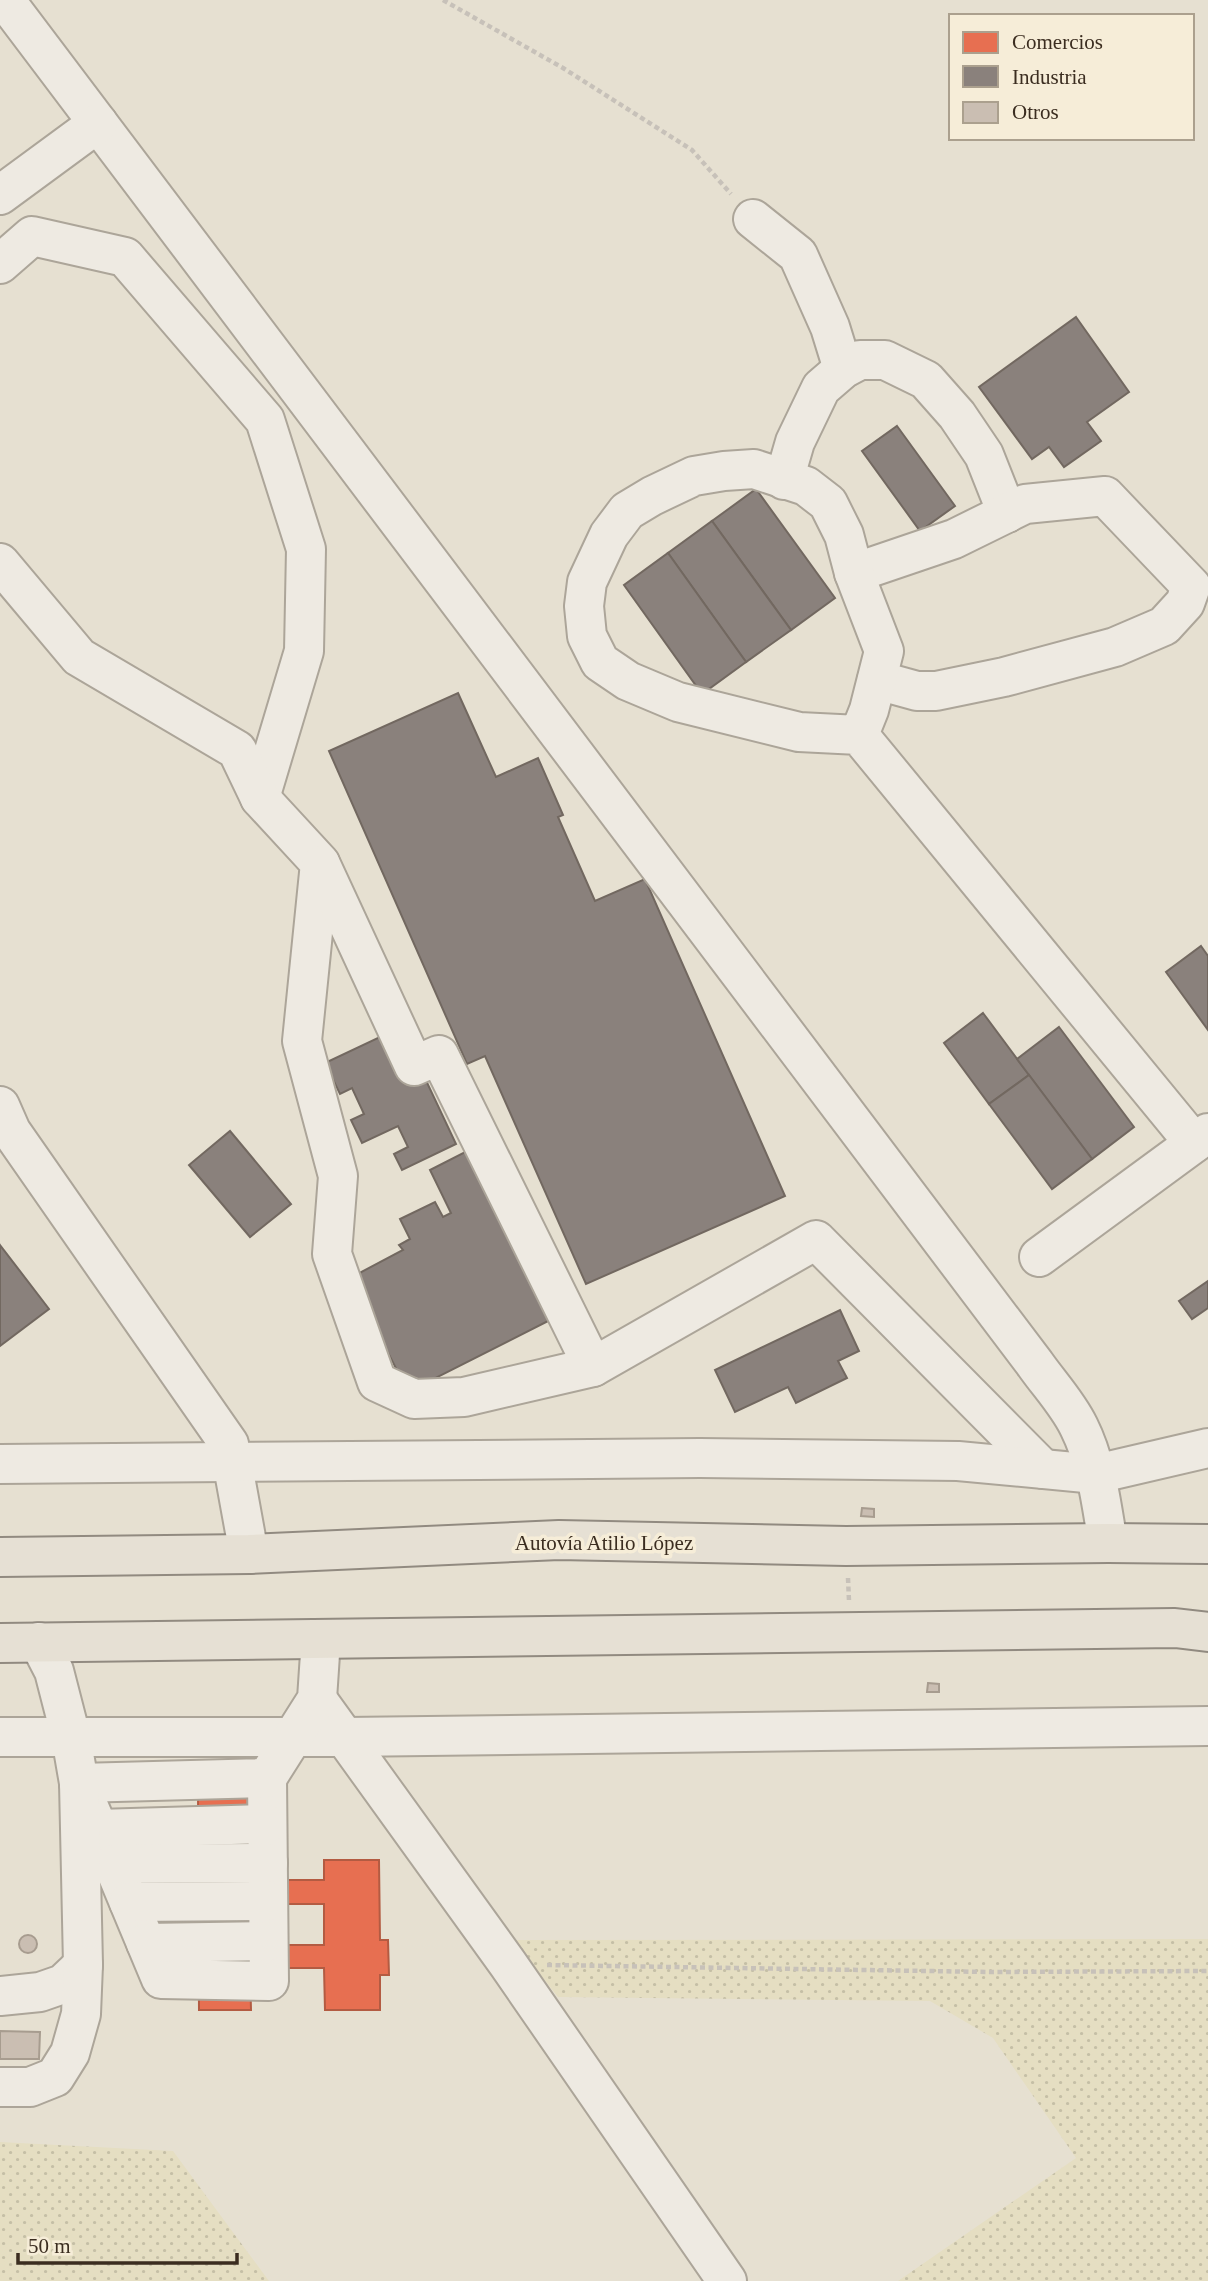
<svg xmlns="http://www.w3.org/2000/svg" width="1208" height="2281" font-family="'Times New Roman',serif">
  <style>
    .farmland { fill: url(#farmland-dots) }
    .shops { fill: #e76f51; stroke: #b35b42; stroke-width: 2; fill-rule: evenodd }
    .industry { fill: #8a817c; stroke: #726860; stroke-width: 2 }
    .building { fill: #cabeb2; stroke: #a79c8f; stroke-width: 2 }
    .lines { fill: none; stroke-linecap: round; stroke-linejoin: round }
    .minor-casing { stroke: #aca599; stroke-width: 42 }
    .major-casing { stroke: #918a80; stroke-width: 42 }
    .path { stroke: #c7c1b9; stroke-width: 4.5; stroke-dasharray: 5 3.5; stroke-linecap: butt }
    .minor { stroke: #eeeae2; stroke-width: 38 }
    .major { stroke: #e6e0d4; stroke-width: 38 }
    .labels { text-anchor: middle; dominant-baseline: central; stroke-width: 7; stroke-linejoin: round; paint-order: stroke }
    .street-label { font-size: 21px; fill: #3b2d20; stroke: #f6edd8 }
  </style>
  <defs>
    <pattern id="farmland-dots" width="8" height="8" patternUnits="userSpaceOnUse" patternTransform="scale(1.75)"><rect width="8" height="8" fill="#e5dec2"/><path d="M2 2h.1M6 6h.1" fill="none" stroke="#c5bfa6" stroke-width="1.8" stroke-linecap="round"/></pattern>
  </defs>
  <rect width="100%" height="100%" fill="#e6e0d1"/>
  <g class="farmland">
    <path d="M 1208,1939 L 1208,2281 L 898,2281 L 1076,2158 L 993,2038 L 930,2001 L 558,1997 L 513,1940 Z"/>
    <path d="M 0,2142 L 173,2151 L 269,2281 L 0,2281 Z"/>
  </g>
  <path class="shops" d="M 198,1790 L 249,1790 L 250,1880 L 324,1880 L 324,1860 L 379,1860 L 380,1940 L 388,1940 L 389,1975 L 380,1975 L 380,2010 L 325,2010 L 324,1968 L 250,1968 L 251,2010 L 199,2010 ZM 250,1904 L 324,1904 L 324,1945 L 250,1945 Z"/>
  <g class="industry">
    <path d="M 1076,317 L 1129,392 L 1087,422 L 1101,441 L 1064,467 L 1049,447 L 1032,459 L 979,387 Z"/>
    <path d="M 897,426 L 955,506 L 920,531 L 862,451 Z"/>
    <path d="M 756,489 L 835,598 L 791,630 L 712,521 Z"/>
    <path d="M 712,521 L 791,630 L 746,662 L 668,553 Z"/>
    <path d="M 668,553 L 746,662 L 702,694 L 624,585 Z"/>
    <path d="M 458,693 L 496,777 L 538,758 L 563,815 L 558,817 L 595,901 L 645,879 L 785,1196 L 586,1284 L 485,1056 L 467,1064 L 329,751 Z"/>
    <path d="M 1201,946 L 1208,956 L 1208,1030 L 1166,972 Z"/>
    <path d="M 983,1013 L 1029,1075 L 989,1104 L 944,1043 Z"/>
    <path d="M 1059,1027 L 1134,1127 L 1092,1159 L 1017,1059 Z"/>
    <path d="M 382,1036 L 404,1083 L 423,1074 L 456,1144 L 402,1170 L 394,1154 L 408,1147 L 398,1126 L 362,1143 L 351,1120 L 364,1114 L 352,1088 L 340,1094 L 325,1063 Z"/>
    <path d="M 1029,1075 L 1092,1159 L 1052,1189 L 989,1104 Z"/>
    <path d="M 230,1131 L 291,1204 L 250,1237 L 189,1165 Z"/>
    <path d="M 471,1149 L 556,1317 L 408,1392 L 350,1278 L 403,1250 L 399,1245 L 410,1239 L 400,1219 L 435,1202 L 443,1217 L 451,1213 L 430,1170 Z"/>
    <path d="M 0,1245 L 49,1309 L 0,1346 Z"/>
    <path d="M 1208,1281 L 1208,1308 L 1192,1319 L 1179,1301 Z"/>
    <path d="M 840,1310 L 859,1351 L 838,1361 L 847,1378 L 796,1403 L 788,1387 L 735,1412 L 715,1370 Z"/>
  </g>
  <g class="building">
    <path d="M 862,1508 L 874,1509 L 874,1517 L 861,1516 Z"/>
    <path d="M 928,1683 L 939,1684 L 939,1692 L 927,1692 Z"/>
    <circle cx="28" cy="1944" r="9"/>
    <path d="M 0,2031 L 40,2032 L 39,2059 L 0,2059 Z"/>
  </g>
  <g class="lines">
    <defs>
      <g id="minor">
        <path d="M 5,0 L 1035,1364 C 1049,1384 1068,1404 1079,1427 C 1097,1463 1101,1503 1108,1543"/>
        <path d="M 0,195 L 98,123"/>
        <path d="M 753,219 L 798,255 L 830,327 L 843,369"/>
        <path d="M 0,264 L 32,236 L 125,257 L 265,420 L 306,549 L 304,651 L 260,798"/>
        <path d="M 784,480 L 795,442 L 821,388 L 843,369 L 860,360 L 885,360 L 926,380 L 957,415 L 984,455 L 1007,513"/>
        <path d="M 0,563 L 79,657 L 237,750 L 260,798 L 320,863 L 302,1041 L 338,1176 L 332,1254 L 377,1382 L 414,1399 L 464,1397 L 593,1367 L 816,1240 L 1043,1469"/>
        <path d="M 854,573 L 954,539 L 1025,504 L 1105,496 L 1191,586 L 1185,603 L 1164,626 L 1115,647 L 1004,677 L 936,691 L 917,691 L 877,680"/>
        <path d="M 859,735 L 869,710 L 884,651 L 854,573 L 844,535 L 828,503 L 806,486 L 754,469 L 724,471 L 694,476 L 652,496 L 627,511 L 609,535 L 587,582 L 584,606 L 587,636 L 600,662 L 628,681 L 678,702 L 799,732 L 859,735 L 1194,1143"/>
        <path d="M 321,865 L 414,1066 L 439,1055 L 593,1367"/>
        <path d="M 0,1106 L 11,1131 L 229,1444 L 249,1554"/>
        <path d="M 1039,1257 L 1208,1133"/>
        <path d="M 0,1464 L 700,1458 L 958,1461 L 1096,1474 L 1208,1448"/>
        <path d="M 317,1699 L 508,1964 L 727,2281"/>
        <path d="M 0,1737 L 345,1737 L 1208,1726"/>
        <path d="M 79,1783 L 161,1979 L 269,1981 L 267,1778"/>
        <path d="M 79,1783 L 267,1778 L 317,1699 L 321,1639"/>
        <path d="M 98,1829 L 267,1824"/>
        <path d="M 113,1864 L 268,1863"/>
        <path d="M 129,1902 L 268,1901"/>
        <path d="M 146,1943 L 268,1941"/>
        <path d="M 0,1996 L 40,1992 L 63,1984 L 83,1965"/>
        <path d="M 0,2087 L 30,2087 L 55,2077 L 70,2053 L 81,2014 L 83,1965 L 79,1783 L 71,1737 L 54,1671 L 39,1642"/>
      </g>
      <g id="major">
        <path d="M 0,1557 L 249,1554 L 559,1540 L 846,1546 L 1108,1543 L 1208,1544"/>
        <path d="M 0,1643 L 1175,1628 L 1208,1632"/>
      </g>
    </defs>
    <use href="#minor" class="minor-casing"/>
    <use href="#major" class="major-casing"/>
    <g class="path">
      <path d="M 443,0 L 563,68 L 692,150 L 731,194"/>
      <path d="M 848,1578 L 849,1601"/>
      <path d="M 547,1965 L 990,1972 L 1208,1971"/>
    </g>
    <use href="#minor" class="minor"/>
    <use href="#major" class="major"/>
  </g>
  <g class="labels">
    <g class="street-label">
      <text x="604" y="1543">Autovía Atilio López</text>
    </g>
  </g>
  <rect x="949" y="14" width="245" height="126" fill="#f6edd8" stroke="#aba08e" stroke-width="2"/>
  <rect x="963" y="32" width="35" height="21" fill="#e76f51" stroke="#aba08e" stroke-width="2"/>
  <text x="1012" y="49" font-size="21" fill="#3b2d20">Comercios</text>
  <rect x="963" y="66" width="35" height="21" fill="#8a817c" stroke="#aba08e" stroke-width="2"/>
  <text x="1012" y="84" font-size="21" fill="#3b2d20">Industria</text>
  <rect x="963" y="102" width="35" height="21" fill="#cabeb2" stroke="#aba08e" stroke-width="2"/>
  <text x="1012" y="119" font-size="21" fill="#3b2d20">Otros</text>
  <path d="M18 2253v10h219v-10" fill="none" stroke="#3b2d20" stroke-width="3.5"/>
  <text x="28" y="2253" font-size="21" fill="#3b2d20" stroke="#f6edd8" stroke-width="5" paint-order="stroke">50 m</text>
</svg>
